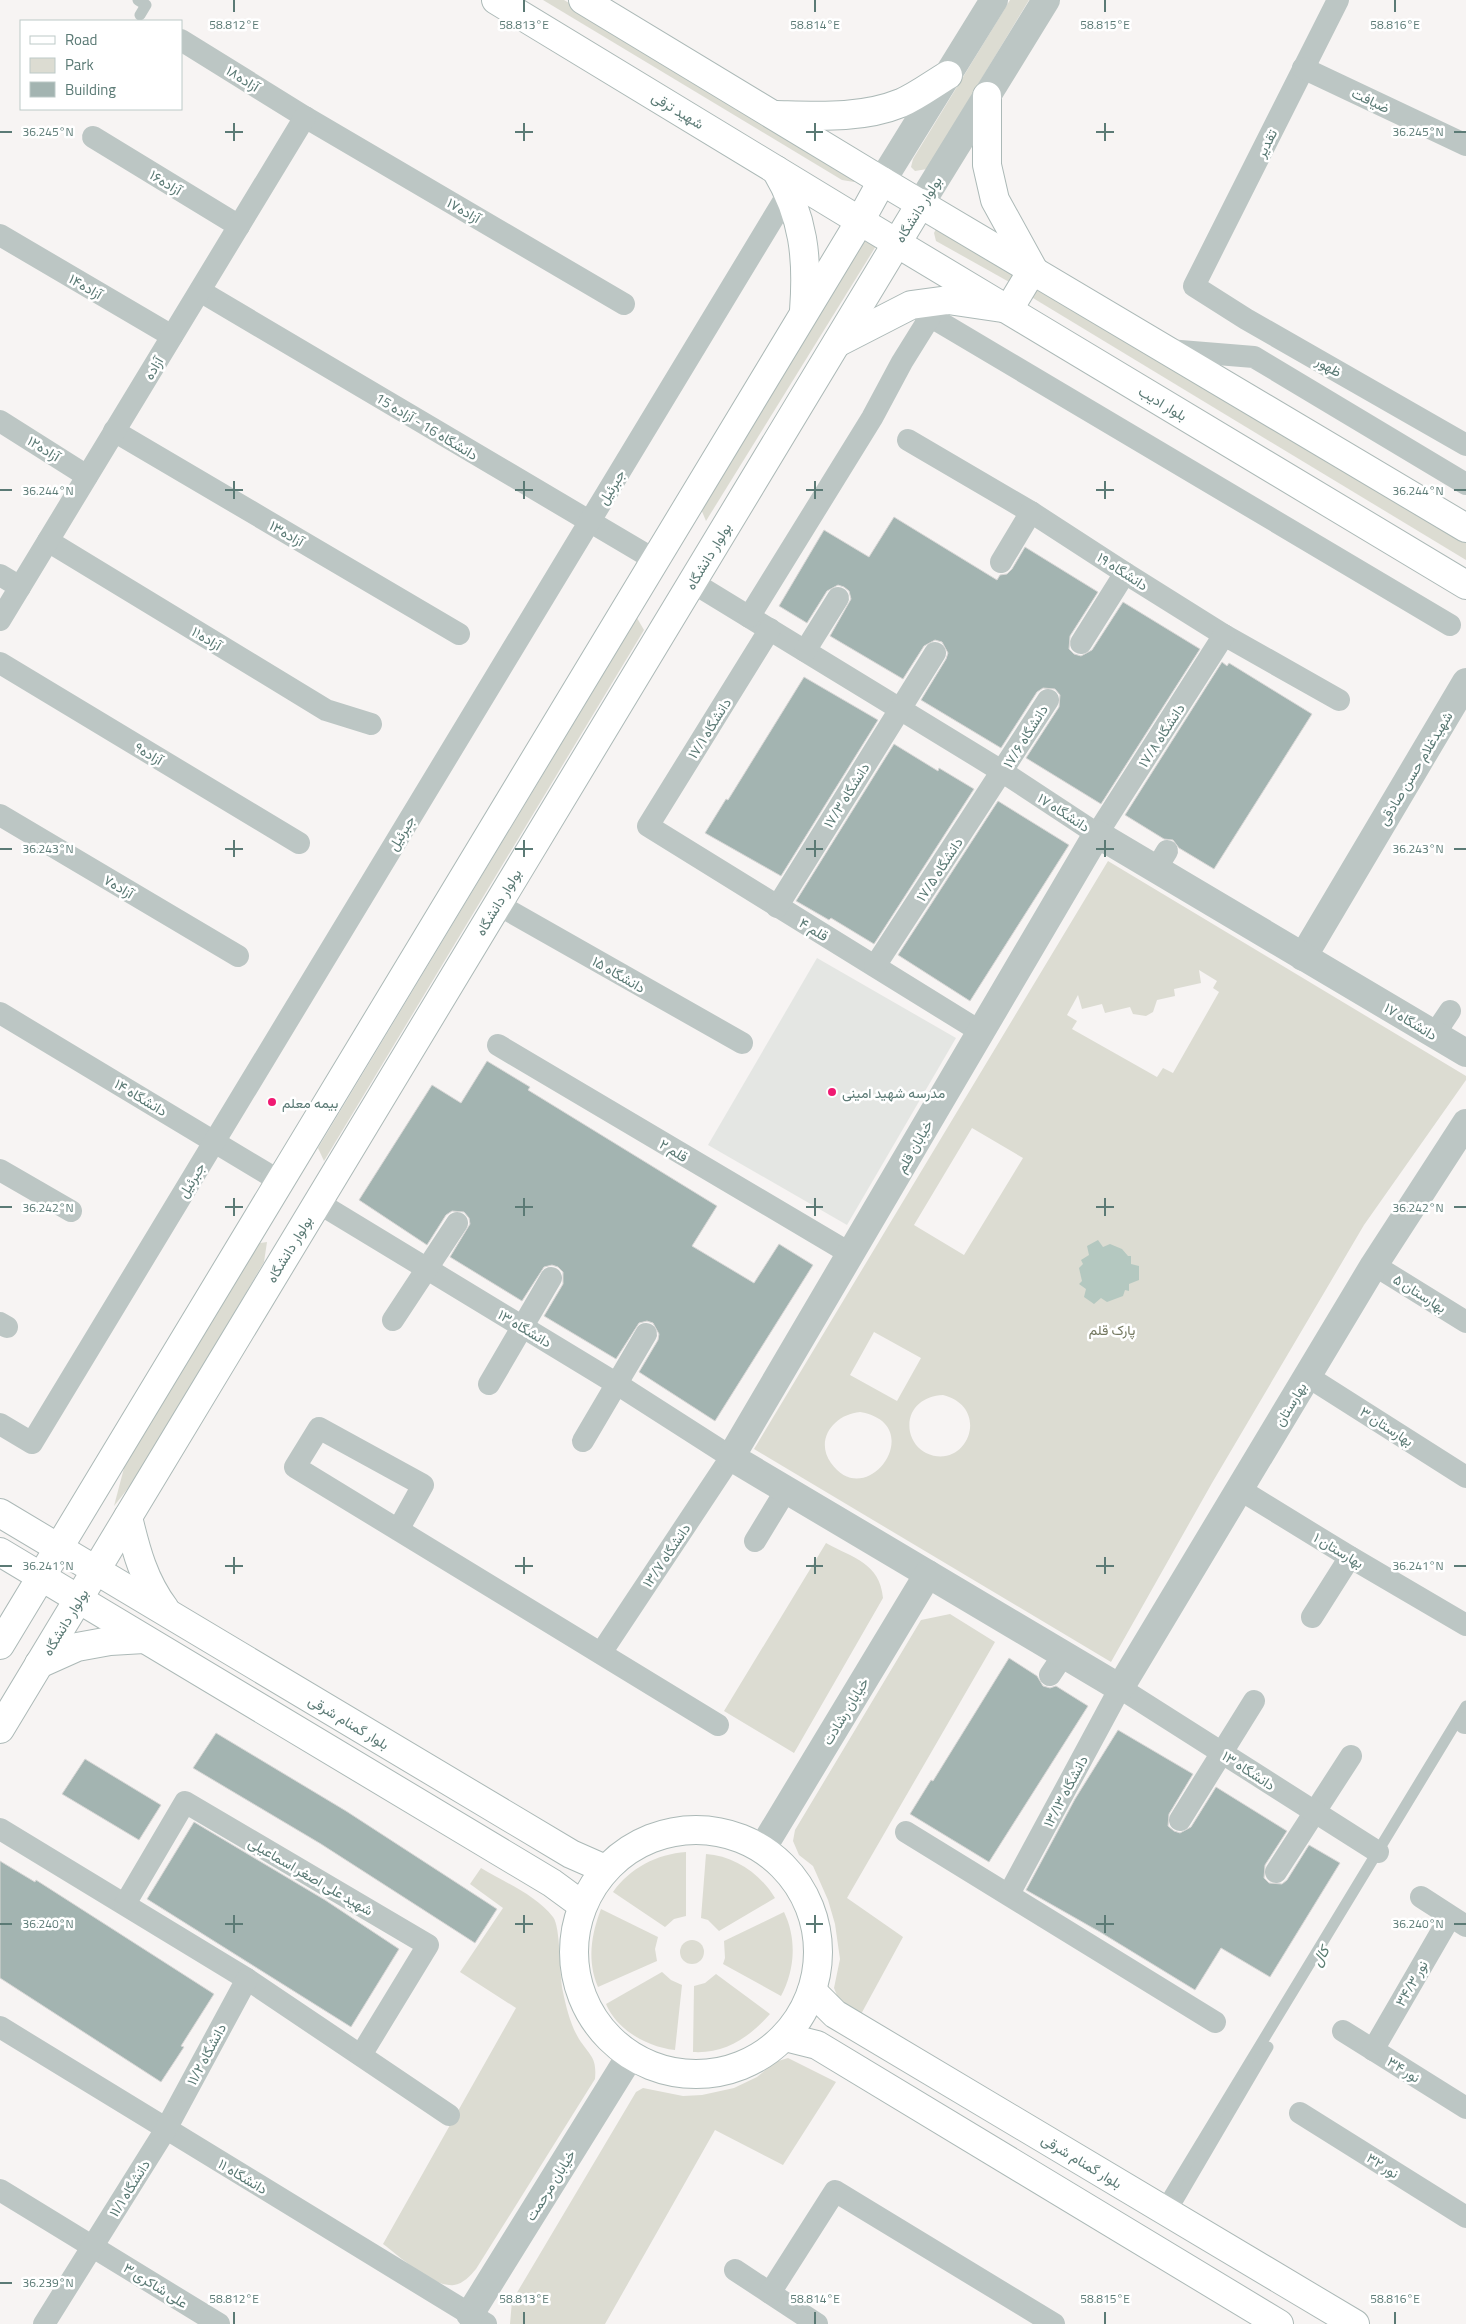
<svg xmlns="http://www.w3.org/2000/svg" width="1466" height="2324" font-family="'Titillium Web',Vazirmatn,sans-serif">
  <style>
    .built { fill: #e4e6e3 }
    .green { fill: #dcdcd2; fill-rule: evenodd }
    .water { fill: #b4c8c0 }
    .building { fill: #a3b4b1; stroke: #d8d7d6 }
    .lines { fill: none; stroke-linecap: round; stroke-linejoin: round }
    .secondary-casing { stroke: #acb9b7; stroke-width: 30 }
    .service { stroke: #bcc6c4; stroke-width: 11 }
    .minor { stroke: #bcc6c4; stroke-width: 22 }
    .tertiary { stroke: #bcc6c4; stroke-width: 28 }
    .secondary { stroke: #fff; stroke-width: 28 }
    .ticks { fill: none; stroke: #5b7a75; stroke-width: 2 }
    .poi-dot { fill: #f01a72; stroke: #fff; stroke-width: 2 }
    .labels { text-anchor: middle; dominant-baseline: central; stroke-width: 5; stroke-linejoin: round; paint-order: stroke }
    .street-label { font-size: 14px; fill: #5b7a75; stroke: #fff }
    .poi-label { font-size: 14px; fill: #5b7a75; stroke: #fff; text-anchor: start }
    .park-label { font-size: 14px; fill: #74785f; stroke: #fff }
    .water-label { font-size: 15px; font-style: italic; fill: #5a7c70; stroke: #fff }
    .ticks-label { font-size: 12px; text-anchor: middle; fill: #5b7a75; stroke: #fff; stroke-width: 5; stroke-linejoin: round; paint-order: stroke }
  </style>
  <rect width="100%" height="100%" fill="#f7f4f3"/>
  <path class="built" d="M 817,958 L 956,1038 L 847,1225 L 708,1145 Z"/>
  <g class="green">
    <path d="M 543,0 L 564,0 L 853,171 L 857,177 L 854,182 L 842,180 Z"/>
    <path d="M 1010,0 L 1029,0 L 927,169 L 915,171 L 911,167 L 913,159 Z"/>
    <path d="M 936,229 L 1018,272 L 1011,283 L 936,241 L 934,233 Z"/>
    <path d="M 864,241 L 876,246 L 706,521 L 701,509 Z"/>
    <path d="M 1036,281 L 1466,541 L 1466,560 L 1028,295 Z"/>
    <path d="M 637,618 L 644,630 L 324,1161 L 318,1148 Z"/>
    <path d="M 1108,861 L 1466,1076 L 1466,1080 L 1364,1225 L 1212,1483 L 1111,1662 L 754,1449 ZM 1199,970 L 1217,981 L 1213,988 L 1219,992 L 1173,1073 L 1163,1068 L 1157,1077 L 1072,1029 L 1077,1021 L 1067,1015 L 1078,995 L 1082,1009 L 1102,1004 L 1105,1013 L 1130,1007 L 1133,1014 L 1146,1016 L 1153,1012 L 1157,1000 L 1175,996 L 1174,989 L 1201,983 ZM 972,1128 L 1023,1158 L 964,1255 L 914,1225 ZM 874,1332 L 921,1358 L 897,1401 L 850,1375 ZM 943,1395 C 993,1408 966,1472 926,1453 C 918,1449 912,1441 910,1432 C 906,1410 922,1396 943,1395 ZM 860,1412 C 930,1424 867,1514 831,1463 C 814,1439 835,1414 860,1412 Z"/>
    <path d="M 267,1242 L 264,1262 L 141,1472 L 114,1506 L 129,1449 L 254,1244 Z"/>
    <path d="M 826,1543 C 853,1558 880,1563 883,1598 L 794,1753 L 724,1711 Z"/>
    <path d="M 950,1614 L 995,1642 L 847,1898 L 903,1937 L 860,2016 L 838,1998 L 834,1988 L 840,1959 L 835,1924 L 828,1900 L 813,1866 L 799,1855 L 793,1841 L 795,1830 L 921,1620 Z"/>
    <path d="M 686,1852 L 686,1916 L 674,1919 L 665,1927 L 613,1892 C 630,1868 657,1854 686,1852 Z"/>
    <path d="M 706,1854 C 734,1856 760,1873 775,1898 L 719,1931 L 708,1920 L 701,1918 Z"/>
    <path d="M 481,1868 C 504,1882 536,1895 553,1917 C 561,1927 559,1975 563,1992 C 566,2007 571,2026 579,2039 C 590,2056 597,2057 595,2079 L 476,2269 C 471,2275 463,2284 454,2285 C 434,2288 399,2256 383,2244 L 516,2008 L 460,1972 L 503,1908 L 470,1884 Z"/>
    <path d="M 601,1909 L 658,1937 L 655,1949 L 657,1961 L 598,1987 C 587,1961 591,1935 601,1909 Z"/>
    <path d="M 784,1912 C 797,1939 795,1970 781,1996 L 723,1964 L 725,1958 L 724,1941 Z"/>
    <circle cx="692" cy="1952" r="12"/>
    <path d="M 662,1972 L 671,1980 L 682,1985 L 675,2050 C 647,2047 617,2030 606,2004 Z"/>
    <path d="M 716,1974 L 770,2014 C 750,2037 725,2054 693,2052 L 694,1986 L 705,1983 Z"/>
    <path d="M 788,2058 L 836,2082 L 783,2165 L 715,2130 L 605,2324 L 510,2324 L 512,2301 L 636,2092 L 643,2088 L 683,2096 L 702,2095 L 734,2088 L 757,2077 L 775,2062 Z"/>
  </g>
  <path class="water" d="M 1098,1240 L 1103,1247 L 1110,1244 L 1122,1249 L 1128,1256 L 1131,1256 L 1131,1264 L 1139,1266 L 1139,1280 L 1129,1284 L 1129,1291 L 1125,1290 L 1123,1296 L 1107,1302 L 1101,1298 L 1094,1304 L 1084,1297 L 1086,1289 L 1079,1284 L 1082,1281 L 1079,1268 L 1083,1264 L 1081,1260 L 1089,1255 L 1087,1246 Z"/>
  <g class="building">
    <path d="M 894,517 L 997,580 L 1000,575 L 1007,574 L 1012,569 L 1025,547 L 1098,592 L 1070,636 L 1069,649 L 1074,654 L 1081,656 L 1092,650 L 1123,602 L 1200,649 L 1101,804 L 1026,758 L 1059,707 L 1060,695 L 1055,689 L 1043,688 L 1037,692 L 1001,748 L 921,700 L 946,659 L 948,653 L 942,642 L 935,640 L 924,646 L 903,679 L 830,636 L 851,599 L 849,591 L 844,587 L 838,585 L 827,591 L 807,623 L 779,606 L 824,530 L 869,557 Z"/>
    <path d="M 1222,662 L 1227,666 L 1229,663 L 1312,714 L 1214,869 L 1179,848 L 1173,840 L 1164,839 L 1125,815 Z"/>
    <path d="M 804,677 L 878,720 L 781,876 L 705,833 L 726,799 L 728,800 Z"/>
    <path d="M 894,744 L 938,771 L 939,768 L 974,789 L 874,944 L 831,918 L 829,920 L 796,901 Z"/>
    <path d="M 998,801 L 1069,845 L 970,1001 L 898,955 Z"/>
    <path d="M 487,1061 L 530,1087 L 528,1090 L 717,1206 L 692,1246 L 754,1283 L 779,1244 L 813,1265 L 715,1421 L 639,1372 L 658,1340 L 659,1334 L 653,1323 L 647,1321 L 639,1323 L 616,1359 L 544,1316 L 563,1284 L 563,1272 L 558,1267 L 552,1265 L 544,1267 L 522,1301 L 450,1257 L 470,1224 L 469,1218 L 464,1212 L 452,1211 L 446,1215 L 427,1245 L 359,1200 L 432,1085 L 461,1103 Z"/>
    <path d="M 1009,1658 L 1037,1676 L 1043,1686 L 1050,1688 L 1056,1686 L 1088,1706 L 989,1862 L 910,1814 L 931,1780 L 933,1781 Z"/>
    <path d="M 1118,1730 L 1193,1774 L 1169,1814 L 1168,1826 L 1174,1831 L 1180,1833 L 1191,1827 L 1216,1787 L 1287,1831 L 1265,1865 L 1264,1878 L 1269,1883 L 1282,1884 L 1287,1880 L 1309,1845 L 1340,1863 L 1270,1977 L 1221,1948 L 1195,1990 L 1100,1932 L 1026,1890 L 1075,1799 Z"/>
    <path d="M 216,1733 L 346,1811 L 497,1909 L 475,1943 L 321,1844 L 193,1768 Z"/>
    <path d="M 85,1759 L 161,1805 L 139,1840 L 62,1794 Z"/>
    <path d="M 194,1822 L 325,1900 L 399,1949 L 351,2027 L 147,1899 Z"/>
    <path d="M 0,1861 L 35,1882 L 36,1880 L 214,1994 L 181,2046 L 184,2047 L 161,2082 L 0,1978 Z"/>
  </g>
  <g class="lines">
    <defs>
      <g id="secondary">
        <path d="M 496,0 L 860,221 L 1466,585"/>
        <path d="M 583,0 L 882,181 L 1466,528"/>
        <path d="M 776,115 C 817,116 862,119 901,103 C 917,96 933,84 948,75"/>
        <path d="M 776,170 C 804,217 808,258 804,311"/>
        <path d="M 837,343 L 911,305 L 948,300 L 1009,309 L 1033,269 L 995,200 L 987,165 L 987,96"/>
        <path d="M 0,1513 L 571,1854 L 605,1869"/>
        <path d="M 128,1517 C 136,1551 144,1581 165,1609"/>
        <path d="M 0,1552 L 552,1883 L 582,1905"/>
        <path d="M 0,1645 L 860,221 L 882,181"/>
        <path d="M 39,1664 L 77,1647 L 110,1641 L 144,1639"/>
        <path d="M 0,1729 L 921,203"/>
        <circle cx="696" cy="1952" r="122"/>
        <path d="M 812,1991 L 835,2014 L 1355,2324"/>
        <path d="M 785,2037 L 817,2045 L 1279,2324"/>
      </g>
    </defs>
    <use href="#secondary" class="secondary-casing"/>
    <g class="service">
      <path d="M 138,0 L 146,5 L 140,15"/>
      <path d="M 1168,2197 L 1466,1706"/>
      <path d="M 1176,2204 L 1268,2047"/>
    </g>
    <g class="minor">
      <path d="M 1338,0 L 1194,286 L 1246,319 L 1466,445"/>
      <path d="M 181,40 L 305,117 L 624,304"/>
      <path d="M 1303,68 L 1466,145"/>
      <path d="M 93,137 L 239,226"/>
      <path d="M 0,235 L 172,336"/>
      <path d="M 200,291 L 655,560"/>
      <path d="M 911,305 L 1450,625"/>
      <path d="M 1168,350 L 1254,357 L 1466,484"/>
      <path d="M 0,421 L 87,476"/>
      <path d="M 114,431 L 459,634"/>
      <path d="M 908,440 L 1031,512 L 1125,573 L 1224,635 L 1339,700"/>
      <path d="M 48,541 L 326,710 L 371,724"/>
      <path d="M 1001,562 L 1031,512"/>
      <path d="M 0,575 L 20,587"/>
      <path d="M 692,582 L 1003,772 L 1097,834 L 1224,635"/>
      <path d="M 749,617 L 872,418 L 902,362 L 930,317"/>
      <path d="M 0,620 L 305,117"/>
      <path d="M 770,629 L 648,826 L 981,1032"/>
      <path d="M 1081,643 L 1125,573"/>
      <path d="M 805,651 L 838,598"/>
      <path d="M 0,663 L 299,843"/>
      <path d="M 0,815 L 238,956"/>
      <path d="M 1156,869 L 1167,851"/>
      <path d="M 497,904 L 742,1043"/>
      <path d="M 777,907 L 935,653"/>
      <path d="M 875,966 L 1048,700"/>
      <path d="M 0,1013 L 281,1182"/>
      <path d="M 1434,1035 L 1450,1011"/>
      <path d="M 498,1045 L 851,1254"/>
      <path d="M 0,1170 L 71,1211"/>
      <path d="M 317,1202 L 617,1384 L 731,1457 L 601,1653"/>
      <path d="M 1374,1265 L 1466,1322"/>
      <path d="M 393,1320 L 457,1223"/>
      <path d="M 0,1323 L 7,1327"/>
      <path d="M 1307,1376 L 1466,1477"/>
      <path d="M 489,1384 L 551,1278"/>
      <path d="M 0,1424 L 32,1443 L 789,192"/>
      <path d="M 583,1441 L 646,1334"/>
      <path d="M 1239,1489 L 1350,1557 L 1466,1625"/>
      <path d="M 398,1530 L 423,1485 L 319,1428 L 295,1467 C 436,1553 577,1639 718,1725"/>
      <path d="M 755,1541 L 786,1490"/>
      <path d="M 1312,1617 L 1350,1557"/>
      <path d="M 1050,1675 L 1064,1654"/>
      <path d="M 1465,1723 L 1466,1723"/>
      <path d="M 1180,1820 L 1254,1701"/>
      <path d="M 0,1829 L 247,1979 L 449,2115"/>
      <path d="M 906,1832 L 1215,2022"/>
      <path d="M 1276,1872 L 1351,1756"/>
      <path d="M 1009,1894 L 1120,1688 L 1378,1852"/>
      <path d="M 1421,1897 L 1466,1926"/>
      <path d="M 125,1904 L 185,1802 L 428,1945 L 361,2055"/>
      <path d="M 0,2027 L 486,2324"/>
      <path d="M 1343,2031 L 1466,2108"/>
      <path d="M 1373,2050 L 1450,1917"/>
      <path d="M 1300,2113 L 1466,2217"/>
      <path d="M 0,2190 L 219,2324"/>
      <path d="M 735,2270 L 817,2324"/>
      <path d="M 770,2293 L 835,2191 L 1054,2324"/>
      <path d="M 44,2324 L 166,2129 L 247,1979"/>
    </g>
    <g class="tertiary">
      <path d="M 882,181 L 994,0"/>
      <path d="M 921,203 L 1046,0"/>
      <path d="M 1303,957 L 1466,682"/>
      <path d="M 1466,1053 L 1097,834 L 731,1457 L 1120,1688 L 1374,1265 L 1466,1123"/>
      <path d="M 762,1849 L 928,1574"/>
      <path d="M 470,2314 L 630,2056"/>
    </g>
    <use href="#secondary" class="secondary"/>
  </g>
  <path class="ticks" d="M 234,0 L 234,12M 524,0 L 524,12M 815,0 L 815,12M 1105,0 L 1105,12M 1395,0 L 1395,12M 234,123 L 234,141M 524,123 L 524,141M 815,123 L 815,141M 1105,123 L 1105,141M 0,132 L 12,132M 225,132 L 243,132M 515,132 L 533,132M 806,132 L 823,132M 1096,132 L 1114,132M 1454,132 L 1466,132M 234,481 L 234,499M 524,481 L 524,499M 815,481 L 815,499M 1105,481 L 1105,499M 0,490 L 12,490M 225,490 L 243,490M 515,490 L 533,490M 806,490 L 823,490M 1096,490 L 1114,490M 1454,490 L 1466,490M 234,840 L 234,857M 524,840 L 524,857M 815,840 L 815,857M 1105,840 L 1105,857M 0,849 L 12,849M 225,849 L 243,849M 515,849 L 533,849M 806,849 L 823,849M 1096,849 L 1114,849M 1454,849 L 1466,849M 234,1198 L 234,1216M 524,1198 L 524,1216M 815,1198 L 815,1216M 1105,1198 L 1105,1216M 0,1207 L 12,1207M 225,1207 L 243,1207M 515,1207 L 533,1207M 806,1207 L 823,1207M 1096,1207 L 1114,1207M 1454,1207 L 1466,1207M 234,1557 L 234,1574M 524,1557 L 524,1574M 815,1557 L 815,1574M 1105,1557 L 1105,1574M 0,1566 L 12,1566M 225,1566 L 243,1566M 515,1566 L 533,1566M 806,1566 L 823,1566M 1096,1566 L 1114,1566M 1454,1566 L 1466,1566M 234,1915 L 234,1933M 524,1915 L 524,1933M 815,1915 L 815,1933M 1105,1915 L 1105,1933M 0,1924 L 12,1924M 225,1924 L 243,1924M 515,1924 L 533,1924M 806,1924 L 823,1924M 1096,1924 L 1114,1924M 1454,1924 L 1466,1924M 0,2283 L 12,2283M 234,2312 L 234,2324M 524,2312 L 524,2324M 815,2312 L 815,2324M 1105,2312 L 1105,2324M 1395,2312 L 1395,2324"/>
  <g class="poi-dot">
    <circle cx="832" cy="1092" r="5"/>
    <circle cx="272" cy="1102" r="5"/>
  </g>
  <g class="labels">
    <g class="street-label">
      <text transform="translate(243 78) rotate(32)">آزاده۱۸</text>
      <text transform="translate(1371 100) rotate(25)">ضیافت</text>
      <text transform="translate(678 110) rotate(31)">شهید ترقی</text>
      <text transform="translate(1266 143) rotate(-63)">تقدیر</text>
      <text transform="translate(166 182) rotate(31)">آزاده۱۶</text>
      <text transform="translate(918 209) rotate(-58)">بولوار دانشگاه</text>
      <text transform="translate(464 210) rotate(30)">آزاده۱۷</text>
      <text transform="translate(86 286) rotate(30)">آزاده۱۴</text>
      <text transform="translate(1329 366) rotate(30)">ظهور</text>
      <text transform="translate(153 368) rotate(-59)">آزاده</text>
      <text transform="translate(1163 403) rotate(31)">بلوار ادیب</text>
      <text transform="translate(427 426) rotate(31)">دانشگاه 16 - آزاده 15</text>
      <text transform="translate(44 448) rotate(32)">آزاده۱۲</text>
      <text transform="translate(611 487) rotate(-59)">جبرئیل</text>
      <text transform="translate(287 533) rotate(30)">آزاده۱۳</text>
      <text transform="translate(708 556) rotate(-59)">بولوار دانشگاه</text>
      <text transform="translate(1123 571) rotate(33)">دانشگاه ۱۹</text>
      <text transform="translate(207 638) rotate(31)">آزاده۱۱</text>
      <text transform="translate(709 728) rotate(-58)">دانشگاه ۱۷/۱</text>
      <text transform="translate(1161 735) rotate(-57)">دانشگاه ۱۷/۸</text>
      <text transform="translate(1025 736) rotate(-58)">دانشگاه ۱۷/۶</text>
      <text transform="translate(149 753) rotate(31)">آزاده۹</text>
      <text transform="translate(1415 768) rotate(-59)">شهیدغلام حسن صادقی</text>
      <text transform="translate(846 795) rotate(-58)">دانشگاه ۱۷/۳</text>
      <text transform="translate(1064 812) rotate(33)">دانشگاه ۱۷</text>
      <text transform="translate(401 833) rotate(-59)">جبرئیل</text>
      <text transform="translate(939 869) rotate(-57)">دانشگاه ۱۷/۵</text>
      <text transform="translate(119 886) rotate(31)">آزاده۷</text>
      <text transform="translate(498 902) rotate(-59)">بولوار دانشگاه</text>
      <text transform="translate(814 929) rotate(31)">قلم ۴</text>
      <text transform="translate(619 974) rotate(30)">دانشگاه ۱۵</text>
      <text transform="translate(1411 1021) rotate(31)">دانشگاه ۱۷</text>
      <text transform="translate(141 1097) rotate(31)">دانشگاه ۱۴</text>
      <text transform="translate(914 1146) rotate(-60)">خیابان قلم</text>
      <text transform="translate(674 1150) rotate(31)">قلم ۲</text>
      <text transform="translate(191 1180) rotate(-59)">جبرئیل</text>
      <text transform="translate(289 1249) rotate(-59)">بولوار دانشگاه</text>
      <text transform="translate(1420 1293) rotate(32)">بهارستان ۵</text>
      <text transform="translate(525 1328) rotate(31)">دانشگاه ۱۳</text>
      <text transform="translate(1290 1404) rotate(-59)">بهارستان</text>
      <text transform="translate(1387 1426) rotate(33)">بهارستان ۳</text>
      <text transform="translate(1339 1550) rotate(31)">بهارستان ۱</text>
      <text transform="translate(666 1555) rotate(-56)">دانشگاه ۱۳/۷</text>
      <text transform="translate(65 1622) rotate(-59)">بولوار دانشگاه</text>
      <text transform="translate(845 1711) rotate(-59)">خیابان رشادت</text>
      <text transform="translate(349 1722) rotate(31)">بلوار گمنام شرقی</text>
      <text transform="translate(1249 1770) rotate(33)">دانشگاه ۱۳</text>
      <text transform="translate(1065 1791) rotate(-62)">دانشگاه ۱۳/۱۳</text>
      <text transform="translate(311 1876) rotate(30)">شهید علی اصغر اسماعیلی</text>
      <text transform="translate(1411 1983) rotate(-60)">نور ۳۴/۳</text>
      <text transform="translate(206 2054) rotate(-62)">دانشگاه ۱۱/۲</text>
      <text transform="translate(1404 2069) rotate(32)">نور ۳۴</text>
      <text transform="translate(1082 2161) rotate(31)">بلوار گمنام شرقی</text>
      <text transform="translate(1383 2165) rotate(32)">نور ۳۲</text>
      <text transform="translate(243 2176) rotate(31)">دانشگاه ۱۱</text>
      <text transform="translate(550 2185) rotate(-58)">خیابان مرحمت</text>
      <text transform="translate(129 2188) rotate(-58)">دانشگاه ۱۱/۱</text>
      <text transform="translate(156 2285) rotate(32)">علی شاکری ۳</text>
    </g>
    <g class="poi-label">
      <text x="842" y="1092">مدرسه شهید امینی</text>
      <text x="282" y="1102">بیمه معلم</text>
    </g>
    <g class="park-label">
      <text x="1112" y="1329">پارک قلم</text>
    </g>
    <g class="water-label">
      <text transform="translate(1320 1956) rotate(-59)">کال</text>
    </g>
  </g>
  <g class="ticks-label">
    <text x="234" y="29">58.812°E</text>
    <text x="524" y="29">58.813°E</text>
    <text x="815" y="29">58.814°E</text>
    <text x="1105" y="29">58.815°E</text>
    <text x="1395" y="29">58.816°E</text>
    <text x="48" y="136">36.245°N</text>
    <text x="1418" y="136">36.245°N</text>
    <text x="48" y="495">36.244°N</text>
    <text x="1418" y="495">36.244°N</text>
    <text x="48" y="853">36.243°N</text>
    <text x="1418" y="853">36.243°N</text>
    <text x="48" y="1212">36.242°N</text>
    <text x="1418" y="1212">36.242°N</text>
    <text x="48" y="1570">36.241°N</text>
    <text x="1418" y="1570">36.241°N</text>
    <text x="48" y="1928">36.240°N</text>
    <text x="1418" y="1928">36.240°N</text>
    <text x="48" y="2287">36.239°N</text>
    <text x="234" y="2303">58.812°E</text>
    <text x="524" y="2303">58.813°E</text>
    <text x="815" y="2303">58.814°E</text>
    <text x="1105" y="2303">58.815°E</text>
    <text x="1395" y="2303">58.816°E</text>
  </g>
  <rect x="20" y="20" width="162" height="90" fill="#ffffff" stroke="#bdcac8"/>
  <rect x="30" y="36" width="25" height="8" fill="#ffffff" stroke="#bdcac8"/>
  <text x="65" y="45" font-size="15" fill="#5b7a75">Road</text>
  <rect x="30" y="58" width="25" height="15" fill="#dcdcd2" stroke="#bdcac8"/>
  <text x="65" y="70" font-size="15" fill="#5b7a75">Park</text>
  <rect x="30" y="82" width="25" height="15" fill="#a3b4b1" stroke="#bdcac8"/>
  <text x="65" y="95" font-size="15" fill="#5b7a75">Building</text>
</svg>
